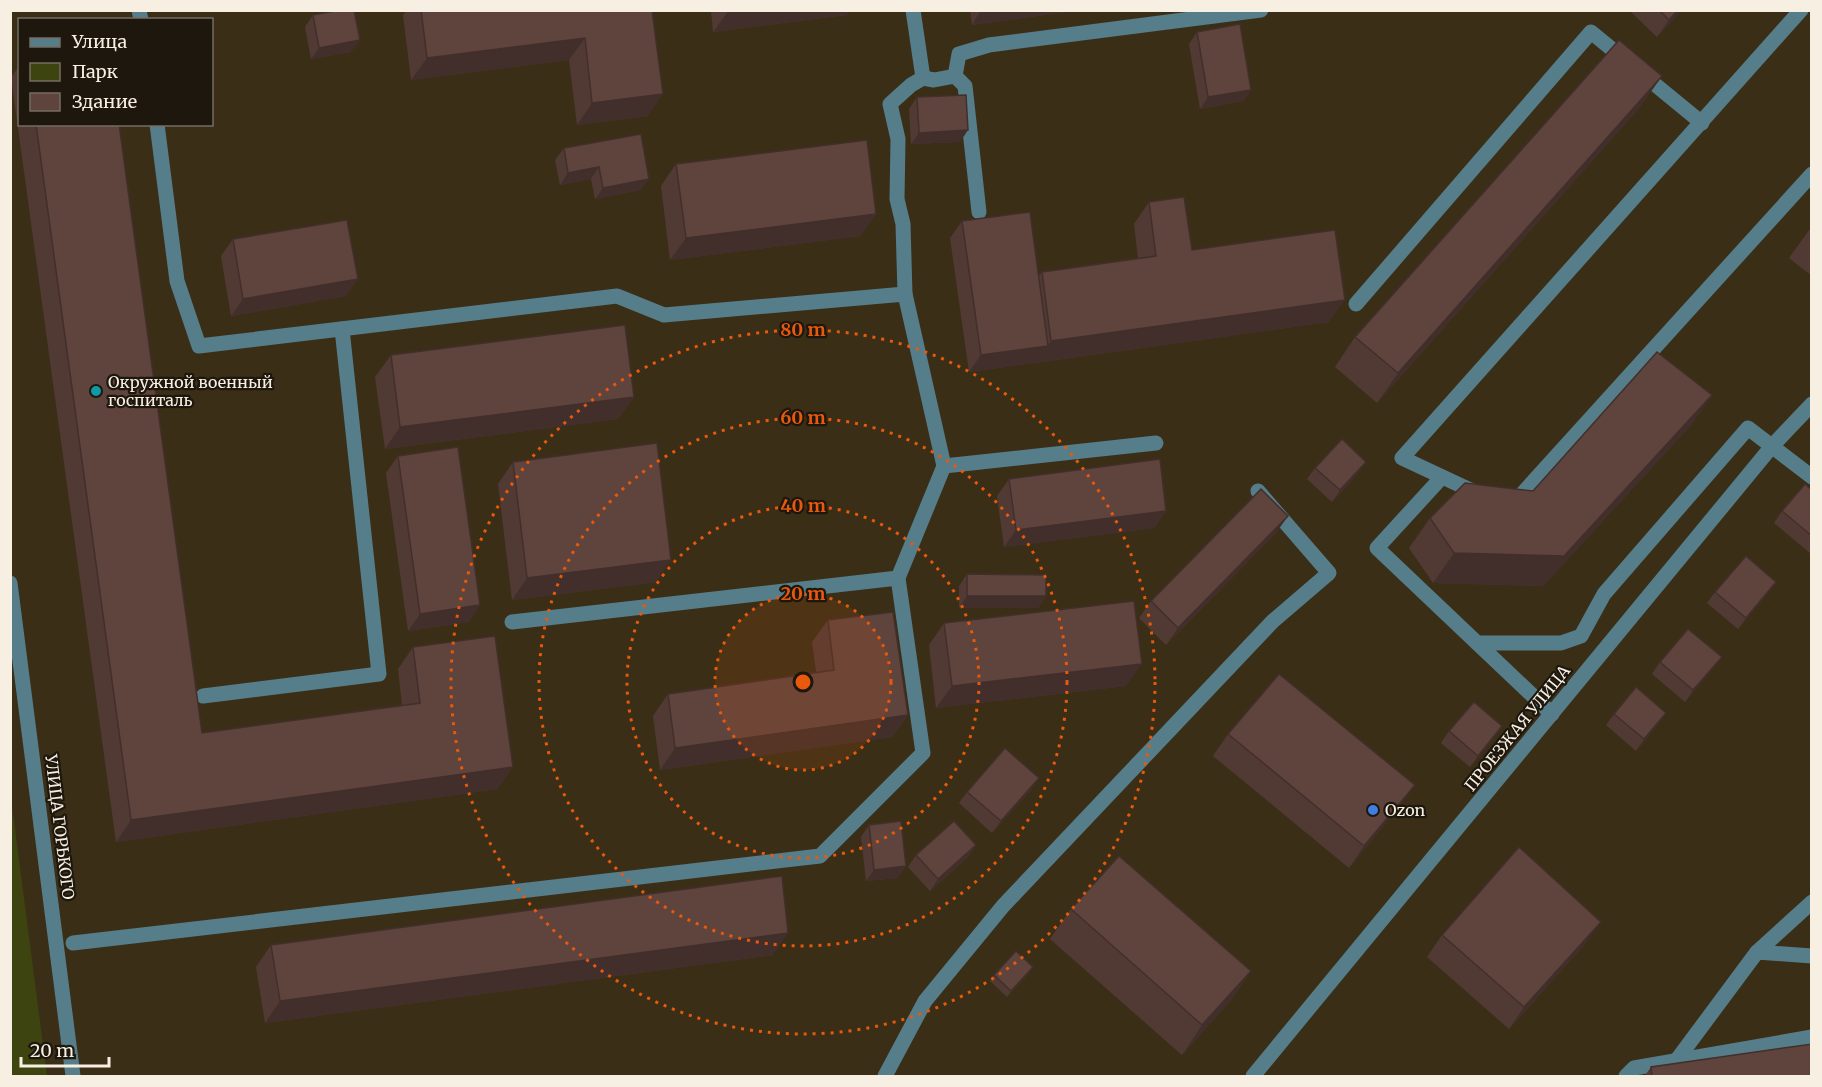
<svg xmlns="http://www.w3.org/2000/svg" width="1822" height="1087" font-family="Merriweather,serif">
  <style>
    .green { fill: #3e4410 }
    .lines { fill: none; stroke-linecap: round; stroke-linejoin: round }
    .minor { stroke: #557e8a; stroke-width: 15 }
    .wall { fill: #523a34 }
    .shaded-wall { fill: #422f2b }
    .building { fill: #5f433d; stroke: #422f2b; stroke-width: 1.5 }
    .ring { fill: none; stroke: #e8590c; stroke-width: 3; stroke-dasharray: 3 6 }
    .culture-dot { fill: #0f9aa8; stroke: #1d170d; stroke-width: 2 }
    .shop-dot { fill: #3f7fe0; stroke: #1d170d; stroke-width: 2 }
    .labels { text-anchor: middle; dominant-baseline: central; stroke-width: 4.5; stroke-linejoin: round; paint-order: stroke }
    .poi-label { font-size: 16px; fill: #f7efe1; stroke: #1d170d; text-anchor: start }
    .street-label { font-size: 16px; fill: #f7efe1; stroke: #1d170d }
    .centre { fill: #e8590c; stroke: #1d170d; stroke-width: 3 }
    .ring-label { font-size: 18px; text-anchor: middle; font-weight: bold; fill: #e8590c; stroke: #1d170d; stroke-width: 4.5; stroke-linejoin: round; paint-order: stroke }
  </style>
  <rect width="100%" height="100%" fill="#3b2e17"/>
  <path class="green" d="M 10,798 L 11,798 L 47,1076 L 11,1076 Z"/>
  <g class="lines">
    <g class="minor">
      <path d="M 139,10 L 141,20"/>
      <path d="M 913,10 L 923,78 L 934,80 L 955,76 L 965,86 L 979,212"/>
      <path d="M 955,76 L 959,54 L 989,45 L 1261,10"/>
      <path d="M 905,294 L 903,224 L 897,199 L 898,139 L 890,104 L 911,85 L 923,78"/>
      <path d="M 1356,304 L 1591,32 L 1702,123"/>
      <path d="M 944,466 L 1156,443"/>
      <path d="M 1442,477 L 1377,548 L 1552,714"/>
      <path d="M 1481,495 L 1402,458 L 1801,10"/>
      <path d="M 1512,505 L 1812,174"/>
      <path d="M 10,583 L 73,1076"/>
      <path d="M 512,622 L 898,578"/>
      <path d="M 1477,643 L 1561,643 L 1581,636 L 1604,594 L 1748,428 L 1812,477"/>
      <path d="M 203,696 L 379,674 L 342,329"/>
      <path d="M 73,943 L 820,856 L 923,753 L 898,578 L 944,466 L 905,294 L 664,315 L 617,296 L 199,346 L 177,281 L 157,124"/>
      <path d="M 1757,952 L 1812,902"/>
      <path d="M 1676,1061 L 1757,952 L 1812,956"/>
      <path d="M 885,1076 L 925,1001 L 1003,906 L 1273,621 L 1329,573 L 1258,491"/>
      <path d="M 1253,1076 L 1773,445 L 1812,404"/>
      <path d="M 1626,1076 L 1634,1068 L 1812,1037"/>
    </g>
  </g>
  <g class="wall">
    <path d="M 407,10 L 652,10 L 648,116 L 577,125 L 569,60 L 411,80 L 403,15 Z"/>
    <path d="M 711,10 L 850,10 L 847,15 L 713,32 Z"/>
    <path d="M 970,10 L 1081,10 L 972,25 Z"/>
    <path d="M 1629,10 L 1682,10 L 1657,37 Z"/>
    <path d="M 313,15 L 351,52 L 311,59 L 305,27 Z"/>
    <path d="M 1197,32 L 1251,90 L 1243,101 L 1200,109 L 1189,44 Z"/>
    <path d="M 20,65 L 20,124 L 119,124 L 202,733 L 402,705 L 398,669 L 413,647 L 498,789 L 116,842 L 11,77 Z"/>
    <path d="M 917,97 L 960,142 L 911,144 L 909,109 Z"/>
    <path d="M 1641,106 L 1377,403 L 1335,367 L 1355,337 Z"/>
    <path d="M 564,148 L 641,190 L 595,199 L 591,179 L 560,185 L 555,160 Z"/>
    <path d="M 676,164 L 876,214 L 860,236 L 670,260 L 661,186 Z"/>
    <path d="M 1149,202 L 1192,250 L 1329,322 L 969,372 L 950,238 L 962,221 L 1038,277 L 1042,272 L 1138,258 L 1134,224 Z"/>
    <path d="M 1812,226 L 1812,276 L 1789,258 Z"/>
    <path d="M 233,239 L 346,296 L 231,316 L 221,256 Z"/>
    <path d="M 391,355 L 634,397 L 618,419 L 385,449 L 375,377 Z"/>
    <path d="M 1712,395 L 1691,425 L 1543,586 L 1433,583 L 1409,548 L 1430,518 L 1533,491 Z"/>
    <path d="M 398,456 L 469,622 L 408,631 L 386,473 Z"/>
    <path d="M 513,462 L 656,582 L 512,600 L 498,484 Z"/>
    <path d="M 1315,468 L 1358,473 L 1332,502 L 1307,479 Z"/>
    <path d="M 1009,479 L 1166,511 L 1154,528 L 1004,547 L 997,496 Z"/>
    <path d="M 1812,490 L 1812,553 L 1811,554 L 1774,523 L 1782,511 Z"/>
    <path d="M 1276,533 L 1166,645 L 1139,618 L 1151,601 Z"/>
    <path d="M 967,574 L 1046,596 L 1038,608 L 959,608 L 959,586 Z"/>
    <path d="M 1776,582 L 1768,593 L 1738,629 L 1707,603 L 1715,592 Z"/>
    <path d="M 828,620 L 908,715 L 892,737 L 660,770 L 653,716 L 668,694 L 816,672 L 812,642 Z"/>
    <path d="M 944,623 L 1126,686 L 936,708 L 929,645 Z"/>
    <path d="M 1722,657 L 1713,668 L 1685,702 L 1652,674 L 1660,662 Z"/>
    <path d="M 1614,714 L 1658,724 L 1636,751 L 1606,725 Z"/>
    <path d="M 1449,731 L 1494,738 L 1470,767 L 1441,743 Z"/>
    <path d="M 1228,734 L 1399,807 L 1349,868 L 1213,756 Z"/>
    <path d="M 1031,790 L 992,833 L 959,803 L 967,792 Z"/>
    <path d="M 869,825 L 898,878 L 866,881 L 861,837 Z"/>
    <path d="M 976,845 L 968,857 L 930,891 L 908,867 L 916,855 Z"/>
    <path d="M 1071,909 L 1251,971 L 1230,1001 L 1182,1055 L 1050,939 Z"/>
    <path d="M 1442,935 L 1585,944 L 1509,1029 L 1427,957 Z"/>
    <path d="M 271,945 L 773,955 L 265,1023 L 256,967 Z"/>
    <path d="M 1029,973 L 1007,997 L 990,981 L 994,975 Z"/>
    <path d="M 1651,1067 L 1812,1077 L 1644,1077 Z"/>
  </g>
  <g class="shaded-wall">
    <path d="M 729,10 L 850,10 L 847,15 L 713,32 Z"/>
    <path d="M 981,10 L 1081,10 L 972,25 Z"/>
    <path d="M 1678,10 L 1682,10 L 1657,37 L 1669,20 Z"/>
    <path d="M 585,38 L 569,60 L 411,80 L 427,58 Z"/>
    <path d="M 360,40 L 351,52 L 311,59 L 319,48 Z"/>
    <path d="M 1662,76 L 1641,106 L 1377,403 L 1398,373 Z"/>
    <path d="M 1251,90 L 1243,101 L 1200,109 L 1208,97 Z"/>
    <path d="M 663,94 L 648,116 L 577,125 L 592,103 Z"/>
    <path d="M 968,130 L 960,142 L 911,144 L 919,133 Z"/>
    <path d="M 599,167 L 591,179 L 560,185 L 568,173 Z"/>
    <path d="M 649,179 L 641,190 L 595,199 L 603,188 Z"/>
    <path d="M 876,214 L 860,236 L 670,260 L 686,238 Z"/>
    <path d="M 358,279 L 346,296 L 231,316 L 243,299 Z"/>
    <path d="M 1345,300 L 1329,322 L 969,372 L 981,355 L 1048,346 L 1051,341 Z"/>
    <path d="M 1712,395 L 1691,425 L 1543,586 L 1433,583 L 1454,553 Z"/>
    <path d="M 634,397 L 618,419 L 385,449 L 400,427 Z"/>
    <path d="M 1366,462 L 1358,473 L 1332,502 L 1340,490 Z"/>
    <path d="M 1166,511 L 1154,528 L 1004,547 L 1016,530 Z"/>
    <path d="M 1288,516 L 1276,533 L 1166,645 L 1178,628 Z"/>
    <path d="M 671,560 L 656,582 L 512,600 L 527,578 Z"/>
    <path d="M 1776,582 L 1768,593 L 1738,629 L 1746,618 Z"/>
    <path d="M 967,596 L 1046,596 L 1038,608 L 959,608 Z"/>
    <path d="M 480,605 L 469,622 L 408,631 L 420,614 Z"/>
    <path d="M 1722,657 L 1713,668 L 1685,702 L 1693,690 Z"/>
    <path d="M 1142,664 L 1126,686 L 936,708 L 952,686 Z"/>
    <path d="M 1666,713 L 1658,724 L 1636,751 L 1644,739 Z"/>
    <path d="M 908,715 L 892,737 L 660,770 L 675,748 Z"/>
    <path d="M 1502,726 L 1494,738 L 1470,767 L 1478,756 Z"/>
    <path d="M 513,767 L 498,789 L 116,842 L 131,820 Z"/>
    <path d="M 1039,778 L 1031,790 L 992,833 L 1001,821 Z"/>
    <path d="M 1415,785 L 1399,807 L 1349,868 L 1364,846 Z"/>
    <path d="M 976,845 L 968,857 L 930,891 L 938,879 Z"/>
    <path d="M 906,866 L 898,878 L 866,881 L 874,870 Z"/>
    <path d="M 1601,922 L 1585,944 L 1509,1029 L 1524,1007 Z"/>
    <path d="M 788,933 L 773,955 L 265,1023 L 280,1001 Z"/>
    <path d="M 1033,967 L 1029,973 L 1007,997 L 1011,991 Z"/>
    <path d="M 1251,971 L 1230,1001 L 1182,1055 L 1202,1025 Z"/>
  </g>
  <g class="building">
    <path d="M 340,10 L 354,10 L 360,40 L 319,48 L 313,15 Z"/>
    <path d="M 421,10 L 652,10 L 663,94 L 592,103 L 585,38 L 427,58 Z"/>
    <path d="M 1659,10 L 1678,10 L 1669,20 Z"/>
    <path d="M 1240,24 L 1251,90 L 1208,97 L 1197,32 Z"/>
    <path d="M 1619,40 L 1662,76 L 1398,373 L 1355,337 Z"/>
    <path d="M 966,95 L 968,130 L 919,133 L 917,97 Z"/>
    <path d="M 36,124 L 119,124 L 202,733 L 420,703 L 413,647 L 495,636 L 513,767 L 131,820 Z"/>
    <path d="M 641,134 L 649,179 L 603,188 L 599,167 L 568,173 L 564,148 Z"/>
    <path d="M 867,140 L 876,214 L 686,238 L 676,164 Z"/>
    <path d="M 1184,197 L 1192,250 L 1335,230 L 1345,300 L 1051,341 L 1042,272 L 1156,256 L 1149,202 Z"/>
    <path d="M 1030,212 L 1048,346 L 981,355 L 962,221 Z"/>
    <path d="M 347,220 L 358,279 L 243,299 L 233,239 Z"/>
    <path d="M 625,325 L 634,397 L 400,427 L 391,355 Z"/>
    <path d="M 1657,352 L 1712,395 L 1564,556 L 1454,553 L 1430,518 L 1465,483 L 1533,491 Z"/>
    <path d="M 1342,439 L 1366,462 L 1340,490 L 1315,468 Z"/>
    <path d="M 657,443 L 671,560 L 527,578 L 513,462 Z"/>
    <path d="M 458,447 L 480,605 L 420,614 L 398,456 Z"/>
    <path d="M 1160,459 L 1166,511 L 1016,530 L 1009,479 Z"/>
    <path d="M 1805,484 L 1812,490 L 1812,536 L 1782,511 Z"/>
    <path d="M 1261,489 L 1288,516 L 1178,628 L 1151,601 Z"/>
    <path d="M 1746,556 L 1776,582 L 1746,618 L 1715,592 Z"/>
    <path d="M 967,574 L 1046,575 L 1046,596 L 967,596 Z"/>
    <path d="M 1134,601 L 1142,664 L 952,686 L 944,623 Z"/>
    <path d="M 893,612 L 908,715 L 675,748 L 668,694 L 834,670 L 828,620 Z"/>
    <path d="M 1688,629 L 1722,657 L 1693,690 L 1660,662 Z"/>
    <path d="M 1279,674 L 1415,785 L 1364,846 L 1228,734 Z"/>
    <path d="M 1636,687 L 1666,713 L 1644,739 L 1614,714 Z"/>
    <path d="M 1474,702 L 1502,726 L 1478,756 L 1449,731 Z"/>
    <path d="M 1005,748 L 1039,778 L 1001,821 L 967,792 Z"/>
    <path d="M 901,821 L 906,866 L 874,870 L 869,825 Z"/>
    <path d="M 954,821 L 976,845 L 938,879 L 916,855 Z"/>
    <path d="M 1519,847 L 1601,922 L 1524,1007 L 1442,935 Z"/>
    <path d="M 1119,856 L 1251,971 L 1202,1025 L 1071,909 Z"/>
    <path d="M 782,876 L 788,933 L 280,1001 L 271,945 Z"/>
    <path d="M 1016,951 L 1033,967 L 1011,991 L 994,975 Z"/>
    <path d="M 1812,1044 L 1812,1077 L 1652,1077 L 1651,1067 Z"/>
  </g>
  <circle cx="803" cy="682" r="88" fill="#e8590c" fill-opacity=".12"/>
  <g class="ring">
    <circle cx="803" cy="682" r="88"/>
    <circle cx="803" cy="682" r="176"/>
    <circle cx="803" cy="682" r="264"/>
    <circle cx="803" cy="682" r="352"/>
  </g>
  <circle class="culture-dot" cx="96" cy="391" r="6"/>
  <circle class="shop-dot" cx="1373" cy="810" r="6"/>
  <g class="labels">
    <g class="poi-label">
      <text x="108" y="382">Окружной военный<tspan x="108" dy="18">госпиталь</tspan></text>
      <text x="1385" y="810">Ozon</text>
    </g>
    <g class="street-label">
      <text transform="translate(1517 728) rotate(-51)">ПРОЕЗЖАЯ УЛИЦА</text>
      <text transform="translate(60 827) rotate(83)">УЛИЦА ГОРЬКОГО</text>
    </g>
  </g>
  <circle cx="803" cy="682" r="9" class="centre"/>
  <g class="ring-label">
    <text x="803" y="336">80 m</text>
    <text x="803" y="424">60 m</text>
    <text x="803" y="512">40 m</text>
    <text x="803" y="600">20 m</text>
  </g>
  <rect width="1822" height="1087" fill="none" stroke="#f7efe1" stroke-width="24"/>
  <rect x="18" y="18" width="195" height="108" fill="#1d170d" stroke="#746d62" stroke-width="1.5"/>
  <rect x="30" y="38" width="30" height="9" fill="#557e8a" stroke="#746d62" stroke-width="1.5"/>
  <text x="72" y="48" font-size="18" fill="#f7efe1">Улица</text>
  <rect x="30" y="63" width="30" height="18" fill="#3e4410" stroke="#746d62" stroke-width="1.5"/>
  <text x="72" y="78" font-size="18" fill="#f7efe1">Парк</text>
  <rect x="30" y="93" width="30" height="18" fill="#5f433d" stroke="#746d62" stroke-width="1.5"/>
  <text x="72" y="108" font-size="18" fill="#f7efe1">Здание</text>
  <path d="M21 1057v9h88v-9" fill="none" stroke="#f7efe1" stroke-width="3"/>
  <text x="30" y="1057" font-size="18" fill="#f7efe1" stroke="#1d170d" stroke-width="4.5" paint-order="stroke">20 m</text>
</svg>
